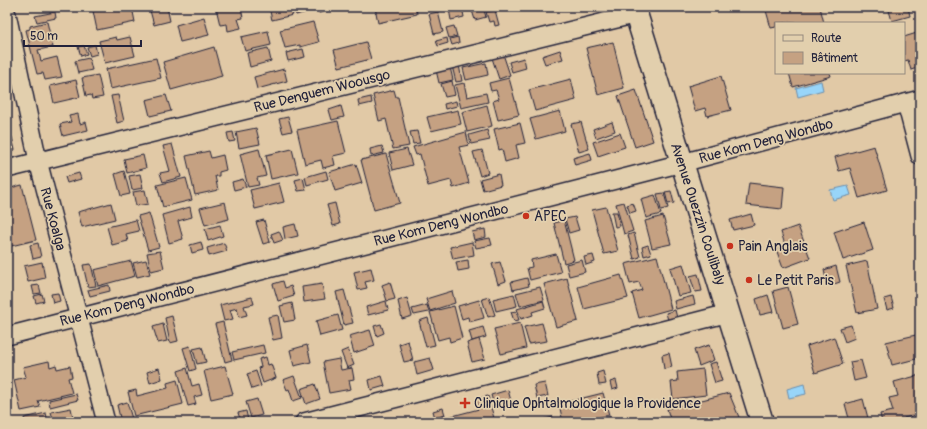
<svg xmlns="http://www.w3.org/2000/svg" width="927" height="429" font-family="Pangolin,sans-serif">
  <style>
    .water { fill: #98d5f9; stroke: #698dad }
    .building { fill: #c5a182; stroke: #22223b }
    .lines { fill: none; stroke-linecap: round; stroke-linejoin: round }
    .minor-casing { stroke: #22223b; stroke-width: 20 }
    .secondary-casing { stroke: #22223b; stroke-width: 25 }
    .minor { stroke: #e2cfad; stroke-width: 17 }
    .secondary { stroke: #e2cfad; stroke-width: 22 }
    .poi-dot { fill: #c8321e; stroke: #e2cfad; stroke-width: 1.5 }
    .labels { text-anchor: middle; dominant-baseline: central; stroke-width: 3.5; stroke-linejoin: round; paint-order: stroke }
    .street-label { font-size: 14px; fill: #22223b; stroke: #e2cfad }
    .poi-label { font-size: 14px; fill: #22223b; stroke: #e2cfad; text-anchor: start }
  </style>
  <rect width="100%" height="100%" fill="#e1c9a6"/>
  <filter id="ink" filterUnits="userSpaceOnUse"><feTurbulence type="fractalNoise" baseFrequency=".025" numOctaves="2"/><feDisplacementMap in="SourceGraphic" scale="8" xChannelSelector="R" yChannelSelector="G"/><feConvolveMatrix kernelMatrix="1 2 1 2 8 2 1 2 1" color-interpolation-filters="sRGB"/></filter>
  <g filter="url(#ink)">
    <g class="water">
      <path d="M 821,81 L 823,90 L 798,97 L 796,88 Z"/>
      <path d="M 848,186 L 851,195 L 833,200 L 830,190 Z"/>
      <path d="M 804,384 L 806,394 L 789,398 L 787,389 Z"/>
    </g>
    <g class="building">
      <path d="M 113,7 L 132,7 L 135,22 L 97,30 L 93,11 Z"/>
      <path d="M 149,7 L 167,7 L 170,21 L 154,25 Z"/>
      <path d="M 219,7 L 241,7 L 243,18 L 238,19 L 241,28 L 228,31 L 227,24 L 220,25 L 216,8 Z"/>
      <path d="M 269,7 L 290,7 L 293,15 L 272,20 Z"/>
      <path d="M 294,7 L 314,7 L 314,10 L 296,15 Z"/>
      <path d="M 317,7 L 342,7 L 319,13 Z"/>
      <path d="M 375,7 L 416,7 L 417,14 L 378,23 Z"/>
      <path d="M 457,7 L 462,7 L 464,17 L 451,20 L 449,9 Z"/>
      <path d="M 471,7 L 483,7 L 486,17 L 475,20 Z"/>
      <path d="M 765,7 L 820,7 L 824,23 L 796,23 L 796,22 L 776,23 L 776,27 L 771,28 Z"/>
      <path d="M 888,7 L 908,7 L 910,16 L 892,21 Z"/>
      <path d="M 495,10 L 499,25 L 495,26 L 494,21 L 489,22 L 486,12 Z"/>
      <path d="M 55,12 L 56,18 L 37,22 L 35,16 Z"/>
      <path d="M 438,12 L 443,32 L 434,34 L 429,14 Z"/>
      <path d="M 204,17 L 209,35 L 180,42 L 176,25 Z"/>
      <path d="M 47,22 L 53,47 L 38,50 L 41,61 L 57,57 L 62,77 L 45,80 L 43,73 L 37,74 L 26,30 L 30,29 L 30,26 Z"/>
      <path d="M 313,22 L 319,42 L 300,47 L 300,45 L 285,48 L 280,30 Z"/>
      <path d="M 454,26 L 457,36 L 449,38 L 446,28 Z"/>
      <path d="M 268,31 L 271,45 L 245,51 L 241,37 Z"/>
      <path d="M 920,32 L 920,67 L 911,70 L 908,60 L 904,61 L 904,37 Z"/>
      <path d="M 116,37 L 117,40 L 130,37 L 135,56 L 105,63 L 99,41 Z"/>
      <path d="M 458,37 L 459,43 L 452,45 L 450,39 Z"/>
      <path d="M 447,38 L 448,43 L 438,46 L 436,41 Z"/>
      <path d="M 366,42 L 371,59 L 339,67 L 334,50 Z"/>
      <path d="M 613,42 L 624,88 L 598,95 L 586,48 Z"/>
      <path d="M 95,45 L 97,54 L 90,56 L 87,47 Z"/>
      <path d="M 84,46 L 87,54 L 81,56 L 78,47 Z"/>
      <path d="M 214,47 L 222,76 L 171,90 L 163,62 Z"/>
      <path d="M 268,48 L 271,61 L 250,67 L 247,53 Z"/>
      <path d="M 303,49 L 305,57 L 288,61 L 286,53 Z"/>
      <path d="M 560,50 L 563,59 L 545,64 L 542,56 Z"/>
      <path d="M 503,54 L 510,75 L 499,79 L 492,58 Z"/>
      <path d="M 89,58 L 92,70 L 78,73 L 75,61 Z"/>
      <path d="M 156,58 L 161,78 L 110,89 L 106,69 Z"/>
      <path d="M 524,58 L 526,68 L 512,72 L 509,62 Z"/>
      <path d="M 486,63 L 488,75 L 466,80 L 463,68 Z"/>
      <path d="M 459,65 L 462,81 L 456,82 L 452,66 Z"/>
      <path d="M 450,67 L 453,80 L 439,83 L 436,70 Z"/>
      <path d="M 284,69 L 287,81 L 257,89 L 254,77 Z"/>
      <path d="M 789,73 L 830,73 L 831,76 L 793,87 Z"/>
      <path d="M 98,75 L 103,97 L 92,99 L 91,95 L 86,96 L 82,78 Z"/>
      <path d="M 721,76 L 731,110 L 707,116 L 705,108 L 695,111 L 688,86 Z"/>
      <path d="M 509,78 L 519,115 L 498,120 L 493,101 L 499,99 L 496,90 L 491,91 L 489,83 Z"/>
      <path d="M 571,79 L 576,100 L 535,111 L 529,90 Z"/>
      <path d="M 76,80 L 80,97 L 54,103 L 50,86 Z"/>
      <path d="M 452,81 L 455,95 L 445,97 L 441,84 Z"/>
      <path d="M 464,83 L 467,97 L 486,93 L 488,102 L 461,108 L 455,85 Z"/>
      <path d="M 394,90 L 396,97 L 398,97 L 409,146 L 393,149 L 386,119 L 379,121 L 373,95 Z"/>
      <path d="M 636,90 L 653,141 L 635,147 L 618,96 Z"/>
      <path d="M 118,95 L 124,121 L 117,123 L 111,96 Z"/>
      <path d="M 166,95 L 171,111 L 150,116 L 146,100 Z"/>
      <path d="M 371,97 L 372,103 L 359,106 L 358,100 Z"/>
      <path d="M 456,101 L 457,106 L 445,109 L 444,104 Z"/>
      <path d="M 487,105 L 492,126 L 467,132 L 462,112 Z"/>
      <path d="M 341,106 L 344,117 L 332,120 L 329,110 Z"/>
      <path d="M 458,110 L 461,124 L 431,131 L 427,117 Z"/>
      <path d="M 560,111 L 565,131 L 536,139 L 530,119 Z"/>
      <path d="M 78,114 L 80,124 L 86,122 L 88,130 L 63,136 L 60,124 L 71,122 L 69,116 Z"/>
      <path d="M 288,117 L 292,131 L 283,133 L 279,119 Z"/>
      <path d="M 338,121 L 346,153 L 333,156 L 335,165 L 323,168 L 321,160 L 305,164 L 297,130 Z"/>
      <path d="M 581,122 L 589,149 L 579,152 L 571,124 Z"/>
      <path d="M 612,122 L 615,131 L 596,138 L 593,129 Z"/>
      <path d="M 520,123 L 525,143 L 516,145 L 519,158 L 505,162 L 502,149 L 499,150 L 494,129 Z"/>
      <path d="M 256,128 L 260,144 L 239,148 L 236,132 Z"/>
      <path d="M 487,130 L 490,140 L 471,144 L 469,135 Z"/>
      <path d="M 417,131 L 420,143 L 413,144 L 410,132 Z"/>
      <path d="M 233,132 L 235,141 L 229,142 L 227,133 Z"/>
      <path d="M 466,132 L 469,145 L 459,147 L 469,183 L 453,188 L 451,180 L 428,186 L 420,154 L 416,155 L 413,147 Z"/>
      <path d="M 620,133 L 625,147 L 598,156 L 593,142 Z"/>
      <path d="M 12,137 L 15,150 L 7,152 L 7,138 Z"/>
      <path d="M 172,144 L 181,177 L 163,182 L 160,173 L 170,171 L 163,146 Z"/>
      <path d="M 382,146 L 384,153 L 371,156 L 370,149 Z"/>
      <path d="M 874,146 L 887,190 L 859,198 L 850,168 L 839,171 L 835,157 Z"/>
      <path d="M 259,149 L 266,176 L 257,178 L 259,185 L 248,187 L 240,154 Z"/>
      <path d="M 292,149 L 298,173 L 271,179 L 266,155 Z"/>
      <path d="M 407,149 L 412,165 L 393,170 L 389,153 Z"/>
      <path d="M 482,150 L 488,173 L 480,176 L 473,152 Z"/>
      <path d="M 209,151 L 211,158 L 223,155 L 226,170 L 219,172 L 219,176 L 215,176 L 218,190 L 195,195 L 186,156 Z"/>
      <path d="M 590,153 L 592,160 L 575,165 L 573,158 Z"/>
      <path d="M 386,154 L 400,203 L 374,210 L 361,160 Z"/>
      <path d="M 143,155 L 146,168 L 127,173 L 124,159 Z"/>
      <path d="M 356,164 L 362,183 L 335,191 L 329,172 Z"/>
      <path d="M 124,171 L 130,194 L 121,196 L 115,174 Z"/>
      <path d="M 326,171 L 328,179 L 307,185 L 305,177 Z"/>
      <path d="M 79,173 L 81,179 L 67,183 L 65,177 Z"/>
      <path d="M 140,174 L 143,188 L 132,190 L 129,176 Z"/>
      <path d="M 499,174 L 501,185 L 483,190 L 480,179 Z"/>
      <path d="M 186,178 L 192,200 L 163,207 L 157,185 Z"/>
      <path d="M 303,178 L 306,190 L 298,191 L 295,180 Z"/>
      <path d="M 243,179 L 246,187 L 234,190 L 232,182 Z"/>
      <path d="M 279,183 L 284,202 L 255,209 L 250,190 Z"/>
      <path d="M 749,183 L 784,187 L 782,209 L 746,205 Z"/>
      <path d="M 22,185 L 36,240 L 7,247 L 7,189 Z"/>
      <path d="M 145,190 L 148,204 L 136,206 L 133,192 Z"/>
      <path d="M 671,191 L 674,203 L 668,204 L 665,192 Z"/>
      <path d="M 664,193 L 668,208 L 661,210 L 657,194 Z"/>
      <path d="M 655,195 L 661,214 L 646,218 L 641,199 Z"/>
      <path d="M 225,202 L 229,219 L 205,225 L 200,208 Z"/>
      <path d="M 624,202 L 633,231 L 624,234 L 616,204 Z"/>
      <path d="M 111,203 L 115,219 L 82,227 L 78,212 Z"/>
      <path d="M 335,203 L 340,224 L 333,226 L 327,205 Z"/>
      <path d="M 633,203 L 636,211 L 630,213 L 627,205 Z"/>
      <path d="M 190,207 L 192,217 L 178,221 L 183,239 L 169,243 L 162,215 Z"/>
      <path d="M 606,207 L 618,251 L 604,254 L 592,210 Z"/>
      <path d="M 612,212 L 617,212 L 620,226 L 615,227 Z"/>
      <path d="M 149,213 L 159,247 L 148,250 L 138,216 Z"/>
      <path d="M 751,214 L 754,225 L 733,230 L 730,220 Z"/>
      <path d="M 663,216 L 671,244 L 652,248 L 645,221 Z"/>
      <path d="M 575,217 L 579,230 L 569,233 L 565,219 Z"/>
      <path d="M 136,220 L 139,231 L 126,234 L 128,241 L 112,245 L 107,227 Z"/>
      <path d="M 264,220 L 270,242 L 263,244 L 256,222 Z"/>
      <path d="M 564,220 L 574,260 L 564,263 L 554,223 Z"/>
      <path d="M 864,222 L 873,250 L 843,260 L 834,232 Z"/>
      <path d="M 295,224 L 298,236 L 285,239 L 283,227 Z"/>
      <path d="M 220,225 L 223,236 L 208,241 L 205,229 Z"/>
      <path d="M 798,226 L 810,258 L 783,268 L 776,249 L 785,245 L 781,232 Z"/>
      <path d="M 485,229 L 486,237 L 474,240 L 472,232 Z"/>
      <path d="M 279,231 L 283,240 L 274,243 L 271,234 Z"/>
      <path d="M 634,233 L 640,257 L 634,259 L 628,235 Z"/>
      <path d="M 490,238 L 492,245 L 476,248 L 474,241 Z"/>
      <path d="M 201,242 L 203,250 L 192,253 L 190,245 Z"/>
      <path d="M 472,242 L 474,255 L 453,259 L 450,247 Z"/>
      <path d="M 38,243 L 41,257 L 33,259 L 30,245 Z"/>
      <path d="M 224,243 L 227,251 L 209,256 L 207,248 Z"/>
      <path d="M 648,245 L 651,254 L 644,256 L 642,247 Z"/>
      <path d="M 160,251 L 164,268 L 151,271 L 147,253 Z"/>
      <path d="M 556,254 L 561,272 L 530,280 L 527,268 L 532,267 L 531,260 Z"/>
      <path d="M 593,255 L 595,262 L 586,265 L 584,257 Z"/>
      <path d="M 657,256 L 671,309 L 639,318 L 632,293 L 642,290 L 639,282 L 630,284 L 625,264 Z"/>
      <path d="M 146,260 L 150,274 L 137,277 L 133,263 Z"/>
      <path d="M 468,260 L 469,269 L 458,271 L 456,262 Z"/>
      <path d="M 582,260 L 585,272 L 569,276 L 566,264 Z"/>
      <path d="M 131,261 L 135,276 L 98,286 L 94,270 Z"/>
      <path d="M 867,261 L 877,309 L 857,313 L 846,266 Z"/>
      <path d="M 42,262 L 45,278 L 28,282 L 24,266 Z"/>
      <path d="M 500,262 L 506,281 L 498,284 L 492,264 Z"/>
      <path d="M 91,264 L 96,286 L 88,287 L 83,265 Z"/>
      <path d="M 683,264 L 691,293 L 678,296 L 670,268 Z"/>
      <path d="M 836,266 L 840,282 L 831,285 L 829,278 L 826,279 L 824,270 Z"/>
      <path d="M 371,268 L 374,280 L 365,282 L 367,288 L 358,290 L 354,272 Z"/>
      <path d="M 698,274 L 702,291 L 695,292 L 690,276 Z"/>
      <path d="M 621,275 L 628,298 L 584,309 L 578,287 Z"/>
      <path d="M 527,278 L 529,286 L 513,290 L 511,282 Z"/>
      <path d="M 567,278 L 578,321 L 556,327 L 544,284 Z"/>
      <path d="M 283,281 L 285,288 L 291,286 L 294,296 L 278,301 L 273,284 Z"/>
      <path d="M 390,282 L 395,299 L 387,301 L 382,285 Z"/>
      <path d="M 322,284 L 325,299 L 304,302 L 302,287 Z"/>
      <path d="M 39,285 L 41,293 L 34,294 L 32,286 Z"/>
      <path d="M 109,285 L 110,291 L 90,296 L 88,290 Z"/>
      <path d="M 540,287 L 544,300 L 520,306 L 516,293 Z"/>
      <path d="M 788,287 L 798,324 L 783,328 L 773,291 Z"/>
      <path d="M 344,290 L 353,323 L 344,325 L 336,292 Z"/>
      <path d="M 452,291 L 455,303 L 430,311 L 426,299 Z"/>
      <path d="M 58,293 L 60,301 L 53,303 L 51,294 Z"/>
      <path d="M 42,294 L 44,301 L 36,303 L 34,296 Z"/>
      <path d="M 514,294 L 517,306 L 496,311 L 493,299 Z"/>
      <path d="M 768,295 L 773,312 L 760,315 L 756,299 Z"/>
      <path d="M 693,296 L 695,304 L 676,309 L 674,301 Z"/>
      <path d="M 252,297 L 254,304 L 244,306 L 247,315 L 239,317 L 237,308 L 230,310 L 233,319 L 224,321 L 220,305 Z"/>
      <path d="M 489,297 L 495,315 L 488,317 L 482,299 Z"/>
      <path d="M 891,297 L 894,308 L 887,310 L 884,299 Z"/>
      <path d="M 407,298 L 412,316 L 402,319 L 398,301 Z"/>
      <path d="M 479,300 L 484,318 L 469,322 L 468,317 L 462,319 L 458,306 Z"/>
      <path d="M 386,301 L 388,310 L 368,315 L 366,307 Z"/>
      <path d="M 543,301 L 545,308 L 532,312 L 533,315 L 521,319 L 517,309 Z"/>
      <path d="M 292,303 L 295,320 L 284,322 L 280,306 Z"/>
      <path d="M 427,305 L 429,312 L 414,315 L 412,309 Z"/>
      <path d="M 454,306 L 462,338 L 450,342 L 449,337 L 438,340 L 430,312 Z"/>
      <path d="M 675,310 L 677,318 L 668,320 L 666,313 Z"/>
      <path d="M 516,311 L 519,320 L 514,321 L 511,312 Z"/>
      <path d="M 278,315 L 282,338 L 273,340 L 268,317 Z"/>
      <path d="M 338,315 L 342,330 L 320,336 L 316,321 Z"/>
      <path d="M 172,316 L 178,341 L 170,343 L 165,318 Z"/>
      <path d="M 428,318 L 435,345 L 426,347 L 419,321 Z"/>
      <path d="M 223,322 L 232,360 L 225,362 L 215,324 Z"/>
      <path d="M 520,323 L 526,348 L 501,354 L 494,329 Z"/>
      <path d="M 542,323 L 547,341 L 529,344 L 524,327 Z"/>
      <path d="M 163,324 L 167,341 L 158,343 L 153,327 Z"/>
      <path d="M 381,324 L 384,333 L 377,336 L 374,326 Z"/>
      <path d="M 851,325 L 855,338 L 845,342 L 840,328 Z"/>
      <path d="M 483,327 L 486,337 L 472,341 L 469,331 Z"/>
      <path d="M 370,330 L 375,346 L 354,353 L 349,336 Z"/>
      <path d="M 920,334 L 920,358 L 892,365 L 886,342 Z"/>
      <path d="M 834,337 L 843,364 L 815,373 L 807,346 Z"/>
      <path d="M 479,339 L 485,359 L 472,362 L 467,343 Z"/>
      <path d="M 408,341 L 413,360 L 404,362 L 399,344 Z"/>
      <path d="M 263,345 L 265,353 L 234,360 L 232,352 Z"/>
      <path d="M 307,345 L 311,362 L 294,366 L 290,350 Z"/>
      <path d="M 709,345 L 714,360 L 699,366 L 694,350 Z"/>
      <path d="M 190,346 L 196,369 L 190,371 L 183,348 Z"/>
      <path d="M 202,347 L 206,362 L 197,364 L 193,349 Z"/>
      <path d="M 348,349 L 354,365 L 347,368 L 341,352 Z"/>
      <path d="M 669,353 L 672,367 L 664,369 L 662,355 Z"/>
      <path d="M 266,357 L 268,365 L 271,364 L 276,378 L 263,383 L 258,368 L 261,367 L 259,359 Z"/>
      <path d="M 430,358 L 434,370 L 417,375 L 414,362 Z"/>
      <path d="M 339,359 L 341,370 L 352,368 L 354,379 L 349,380 L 351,389 L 329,393 L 323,362 Z"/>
      <path d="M 861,360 L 866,378 L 854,381 L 850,362 Z"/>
      <path d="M 49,361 L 50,367 L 56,365 L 57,369 L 70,366 L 72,377 L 68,378 L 72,393 L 38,401 L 40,407 L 21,411 L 14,380 L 26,377 L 23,367 Z"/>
      <path d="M 716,362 L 722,381 L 715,383 L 709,364 Z"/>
      <path d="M 225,366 L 233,394 L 211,399 L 204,371 Z"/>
      <path d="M 159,368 L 162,379 L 150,383 L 147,372 Z"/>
      <path d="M 187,368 L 192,386 L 199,384 L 202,395 L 194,397 L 196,404 L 188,406 L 178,371 Z"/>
      <path d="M 703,369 L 706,395 L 673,399 L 671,382 L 678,381 L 677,372 Z"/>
      <path d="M 256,371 L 261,386 L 252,389 L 247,374 Z"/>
      <path d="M 603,371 L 606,384 L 599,385 L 597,373 Z"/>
      <path d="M 920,375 L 920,414 L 904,418 L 905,422 L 882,422 L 880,414 L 893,411 L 889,398 L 898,396 L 894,382 Z"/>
      <path d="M 294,376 L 302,398 L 293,401 L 289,389 L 287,390 L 283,380 Z"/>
      <path d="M 382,376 L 385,386 L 371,390 L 369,380 Z"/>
      <path d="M 177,380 L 183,404 L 134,416 L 128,392 L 136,390 L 137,396 L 168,388 L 167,383 Z"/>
      <path d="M 616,380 L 618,388 L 612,390 L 610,382 Z"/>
      <path d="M 545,383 L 548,396 L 537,398 L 534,385 Z"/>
      <path d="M 315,384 L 320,399 L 306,404 L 301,389 Z"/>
      <path d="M 508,390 L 511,401 L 494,405 L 491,395 Z"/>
      <path d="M 603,393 L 609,415 L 580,422 L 563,422 L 559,404 Z"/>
      <path d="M 729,393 L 741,422 L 671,422 L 667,409 Z"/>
      <path d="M 76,394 L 78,400 L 50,407 L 49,400 Z"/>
      <path d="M 488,396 L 495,422 L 437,422 L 437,420 L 479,409 L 476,399 Z"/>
      <path d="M 257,399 L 262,415 L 251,418 L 246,402 Z"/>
      <path d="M 863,399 L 869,422 L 850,422 L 845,404 Z"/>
      <path d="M 127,402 L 133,422 L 121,422 L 117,405 Z"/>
      <path d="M 71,408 L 74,422 L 54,422 L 51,412 Z"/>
      <path d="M 443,408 L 445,415 L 435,418 L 433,411 Z"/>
      <path d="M 246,411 L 248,420 L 241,422 L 238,413 Z"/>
      <path d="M 46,413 L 48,422 L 25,422 L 24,418 Z"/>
      <path d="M 553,417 L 554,422 L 534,422 Z"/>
      <path d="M 610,417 L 612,422 L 591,422 Z"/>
      <path d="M 642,418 L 643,422 L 620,422 Z"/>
    </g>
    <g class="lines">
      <defs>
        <g id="minor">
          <path d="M 7,14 L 38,161 L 106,422"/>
          <path d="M 906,103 L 920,156"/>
          <path d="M 7,169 L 637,14"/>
          <path d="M 7,336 L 682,163 L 920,99"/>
          <path d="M 304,422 L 729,313"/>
        </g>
        <path id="secondary" d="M 634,7 L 762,422"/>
      </defs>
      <use href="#minor" class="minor-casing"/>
      <use href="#secondary" class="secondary-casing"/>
      <use href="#minor" class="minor"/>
      <use href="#secondary" class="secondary"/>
    </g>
  </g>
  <g class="poi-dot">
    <circle cx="526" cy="216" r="4"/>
    <circle cx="730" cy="246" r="4"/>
    <circle cx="749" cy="280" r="4"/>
    <path d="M463 397h4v4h4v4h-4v4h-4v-4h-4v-4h4z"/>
  </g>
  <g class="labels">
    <g class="street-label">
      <text transform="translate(322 91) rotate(-14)">Rue Denguem Woousgo</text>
      <text transform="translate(766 141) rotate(-15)">Rue Kom Deng Wondbo</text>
      <text transform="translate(698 214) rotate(72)">Avenue Ouezzin Coulibaly</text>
      <text transform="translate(53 219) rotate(75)">Rue Koalga</text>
      <text transform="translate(441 225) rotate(-14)">Rue Kom Deng Wondbo</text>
      <text transform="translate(127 305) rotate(-14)">Rue Kom Deng Wondbo</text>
    </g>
    <g class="poi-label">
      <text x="534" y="216">APEC</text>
      <text x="738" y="246">Pain Anglais</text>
      <text x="757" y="280">Le Petit Paris</text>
      <text x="474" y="403">Clinique Ophtalmologique la Providence</text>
    </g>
  </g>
  <rect width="927" height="429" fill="none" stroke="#e2cfad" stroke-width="24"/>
  <rect x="12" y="12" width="903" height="405" fill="none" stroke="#22223b" stroke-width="1.5" filter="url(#ink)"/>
  <rect x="775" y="22" width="130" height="52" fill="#e2cfad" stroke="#958a7f"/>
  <rect x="783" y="35" width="20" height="6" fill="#e2cfad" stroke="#958a7f"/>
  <text x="811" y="42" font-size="12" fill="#22223b">Route</text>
  <rect x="783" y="52" width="20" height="12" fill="#c5a182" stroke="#958a7f"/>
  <text x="811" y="62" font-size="12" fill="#22223b">Bâtiment</text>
  <path d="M24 40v6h117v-6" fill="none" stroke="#22223b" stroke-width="2"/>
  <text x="30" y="40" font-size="12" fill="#22223b" stroke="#e2cfad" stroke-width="3" paint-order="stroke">50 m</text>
</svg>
